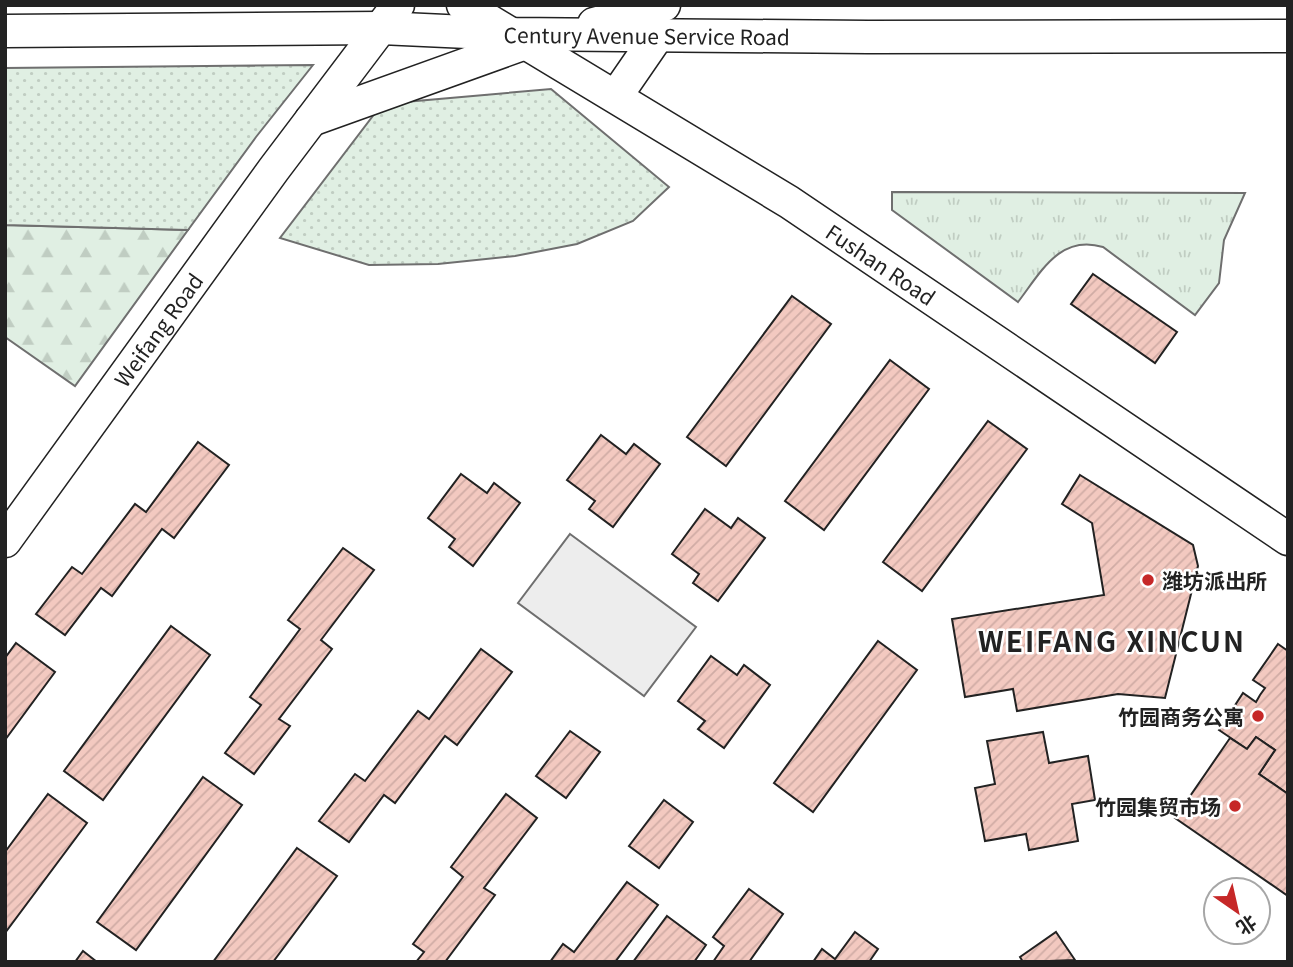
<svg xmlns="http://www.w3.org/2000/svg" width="1293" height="967" font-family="Georgia,'Noto Sans SC',serif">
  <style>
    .grass { fill: url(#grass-tufts); stroke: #6f6f6f; stroke-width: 2 }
    .forest { fill: url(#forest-firs); stroke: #6f6f6f; stroke-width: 2 }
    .park { fill: url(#park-dots); stroke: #6f6f6f; stroke-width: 2 }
    .parking { fill: #ededed; stroke: #6f6f6f; stroke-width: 2 }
    .building { fill: url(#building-hatch); stroke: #222; stroke-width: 2 }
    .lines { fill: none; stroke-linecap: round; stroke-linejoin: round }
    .minor-casing { stroke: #222; stroke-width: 35 }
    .minor { stroke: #fff; stroke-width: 32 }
    .poi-dot { fill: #c62828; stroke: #fff; stroke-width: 2.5 }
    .labels { text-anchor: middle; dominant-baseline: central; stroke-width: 5; stroke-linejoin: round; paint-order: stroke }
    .street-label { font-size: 21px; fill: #222; stroke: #fff }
    .poi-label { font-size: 21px; font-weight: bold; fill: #222; stroke: #fff; text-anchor: end }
    .district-label { font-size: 28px; font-weight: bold; letter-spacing: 2px; fill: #222; stroke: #fff }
  </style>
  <defs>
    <pattern id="grass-tufts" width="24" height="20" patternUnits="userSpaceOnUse" patternTransform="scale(1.75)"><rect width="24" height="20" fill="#e0efe3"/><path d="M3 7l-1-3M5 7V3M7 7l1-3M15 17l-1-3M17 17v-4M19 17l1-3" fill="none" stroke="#c0cdc2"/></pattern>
    <pattern id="forest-firs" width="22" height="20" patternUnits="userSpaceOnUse" patternTransform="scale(1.75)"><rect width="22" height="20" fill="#e0efe3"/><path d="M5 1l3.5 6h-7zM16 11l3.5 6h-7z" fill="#c0cdc2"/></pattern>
    <pattern id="park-dots" width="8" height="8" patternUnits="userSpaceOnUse" patternTransform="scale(1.75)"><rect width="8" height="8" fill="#e0efe3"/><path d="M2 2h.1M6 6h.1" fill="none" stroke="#c0cdc2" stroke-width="1.8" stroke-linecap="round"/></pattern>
    <pattern id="building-hatch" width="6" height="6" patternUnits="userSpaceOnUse" patternTransform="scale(1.75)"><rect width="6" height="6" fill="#f3c9c0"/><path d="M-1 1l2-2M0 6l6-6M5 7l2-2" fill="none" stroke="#d0aca5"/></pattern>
  </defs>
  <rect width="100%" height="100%" fill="#fff"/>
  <path class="grass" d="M 892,192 L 1245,193 L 1224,240 L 1219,283 L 1195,315 L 1103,247 C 1060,234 1041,272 1018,302 L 892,210 Z"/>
  <path class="forest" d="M 5,225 L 188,230 L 75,386 L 5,337 Z"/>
  <g class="park">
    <path d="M 313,65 L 256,137 L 188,230 L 5,225 L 5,68 Z"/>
    <path d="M 551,89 L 669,187 L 633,221 L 577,244 L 515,256 L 438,264 L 369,265 L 280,238 L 382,104 Z"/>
  </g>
  <path class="parking" d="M 570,534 L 696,627 L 644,696 L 518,603 Z"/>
  <g class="building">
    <path d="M 1093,274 L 1177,332 L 1155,363 L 1071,304 Z"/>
    <path d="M 792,296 L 831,324 L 726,466 L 687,437 Z"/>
    <path d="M 890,360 L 929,389 L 824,530 L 785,501 Z"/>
    <path d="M 988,421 L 1027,449 L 922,591 L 883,562 Z"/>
    <path d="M 601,435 L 626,454 L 634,444 L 660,464 L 613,527 L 589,509 L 595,501 L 567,480 Z"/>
    <path d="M 198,442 L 229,465 L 174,538 L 162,529 L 112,596 L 101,588 L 65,635 L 36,614 L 72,567 L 82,574 L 135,504 L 146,512 Z"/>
    <path d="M 461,474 L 487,493 L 494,483 L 520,503 L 473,566 L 449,547 L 455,539 L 428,518 Z"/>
    <path d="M 1080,475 L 1193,545 L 1198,566 L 1165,698 L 1118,694 L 1017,711 L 1013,689 L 965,697 L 952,619 L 1104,595 L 1092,523 L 1062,504 Z"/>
    <path d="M 705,509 L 731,528 L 738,518 L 765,538 L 718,601 L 693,583 L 699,574 L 672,554 Z"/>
    <path d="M 343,548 L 374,570 L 321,640 L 332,649 L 279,719 L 290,726 L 254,774 L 225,753 L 261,705 L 250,697 L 300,629 L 288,620 Z"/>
    <path d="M 171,626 L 210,655 L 103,800 L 64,771 Z"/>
    <path d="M 878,641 L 917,670 L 813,812 L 774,783 Z"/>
    <path d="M 16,643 L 55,672 L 5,740 L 5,658 Z"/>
    <path d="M 1278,644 L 1288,651 L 1288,794 L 1259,774 L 1275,750 L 1256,737 L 1247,749 L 1219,730 L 1243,693 L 1256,702 L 1260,695 L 1265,688 L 1253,680 Z"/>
    <path d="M 481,649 L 512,672 L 457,745 L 445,736 L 395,803 L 384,795 L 349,842 L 319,821 L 355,774 L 365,781 L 418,711 L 429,719 Z"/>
    <path d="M 711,656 L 737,675 L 744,665 L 770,685 L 724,748 L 698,729 L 705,721 L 678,701 Z"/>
    <path d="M 570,731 L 600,752 L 566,798 L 536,776 Z"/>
    <path d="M 1043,732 L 1049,763 L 1088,756 L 1095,800 L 1072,804 L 1078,841 L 1029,850 L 1026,834 L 985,841 L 975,788 L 995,784 L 987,741 Z"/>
    <path d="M 1256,737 L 1275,750 L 1259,774 L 1288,794 L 1288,896 L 1175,818 L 1230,738 L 1247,749 Z"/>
    <path d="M 203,777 L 242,805 L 136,950 L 97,922 Z"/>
    <path d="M 48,794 L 87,823 L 5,933 L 5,852 Z"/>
    <path d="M 506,794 L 537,818 L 484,888 L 495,895 L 445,962 L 416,962 L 424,952 L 413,944 L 463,877 L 451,867 Z"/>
    <path d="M 664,800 L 693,822 L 659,868 L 629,846 Z"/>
    <path d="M 297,848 L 337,876 L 273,962 L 213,962 Z"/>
    <path d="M 627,882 L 658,905 L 615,962 L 550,962 L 563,944 L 574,952 Z"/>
    <path d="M 749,889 L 783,914 L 749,962 L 713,962 L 724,946 L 713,937 Z"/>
    <path d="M 667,916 L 706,945 L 694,962 L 633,962 Z"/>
    <path d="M 855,932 L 878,949 L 869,962 L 813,962 L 822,949 L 835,959 Z"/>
    <path d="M 1056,932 L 1075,960 L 1023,962 L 1020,957 Z"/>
    <path d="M 83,951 L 97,962 L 75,962 Z"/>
  </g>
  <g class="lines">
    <defs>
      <g id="minor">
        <path id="s1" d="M 463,5 L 789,202 L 1288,539"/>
        <path d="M 594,24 L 664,5"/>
        <path id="s2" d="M 5,31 L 381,28 L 511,34 L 868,37 L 1288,36"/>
        <path d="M 616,96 L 658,35"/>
        <path d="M 311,120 L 531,41"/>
        <path id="s3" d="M 5,541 L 274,169 L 398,5"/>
      </g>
    </defs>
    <use href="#minor" class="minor-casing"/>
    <use href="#minor" class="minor"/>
  </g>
  <g class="poi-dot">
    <circle cx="1148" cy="580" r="7"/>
    <circle cx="1258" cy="716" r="7"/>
    <circle cx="1235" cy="806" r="7"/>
  </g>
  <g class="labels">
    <g class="street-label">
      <text stroke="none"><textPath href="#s2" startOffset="642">Century Avenue Service Road</textPath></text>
      <text stroke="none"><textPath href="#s1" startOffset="492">Fushan Road</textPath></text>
      <text stroke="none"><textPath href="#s3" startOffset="261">Weifang Road</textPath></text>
    </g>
    <g class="poi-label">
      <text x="1162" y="580" text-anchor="start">潍坊派出所</text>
      <text x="1244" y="716">竹园商务公寓</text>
      <text x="1221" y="806">竹园集贸市场</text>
    </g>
    <g class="district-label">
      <text x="1112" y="640">WEIFANG XINCUN</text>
    </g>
  </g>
  <rect width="1293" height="967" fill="none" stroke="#222222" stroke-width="14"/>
  <g transform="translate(1237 911) rotate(146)"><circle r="33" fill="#ffffff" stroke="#a7a7a7" stroke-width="2"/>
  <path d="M0-5L12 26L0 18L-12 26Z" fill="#c62828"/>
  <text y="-10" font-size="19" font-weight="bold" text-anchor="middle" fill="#222222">北</text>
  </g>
</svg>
